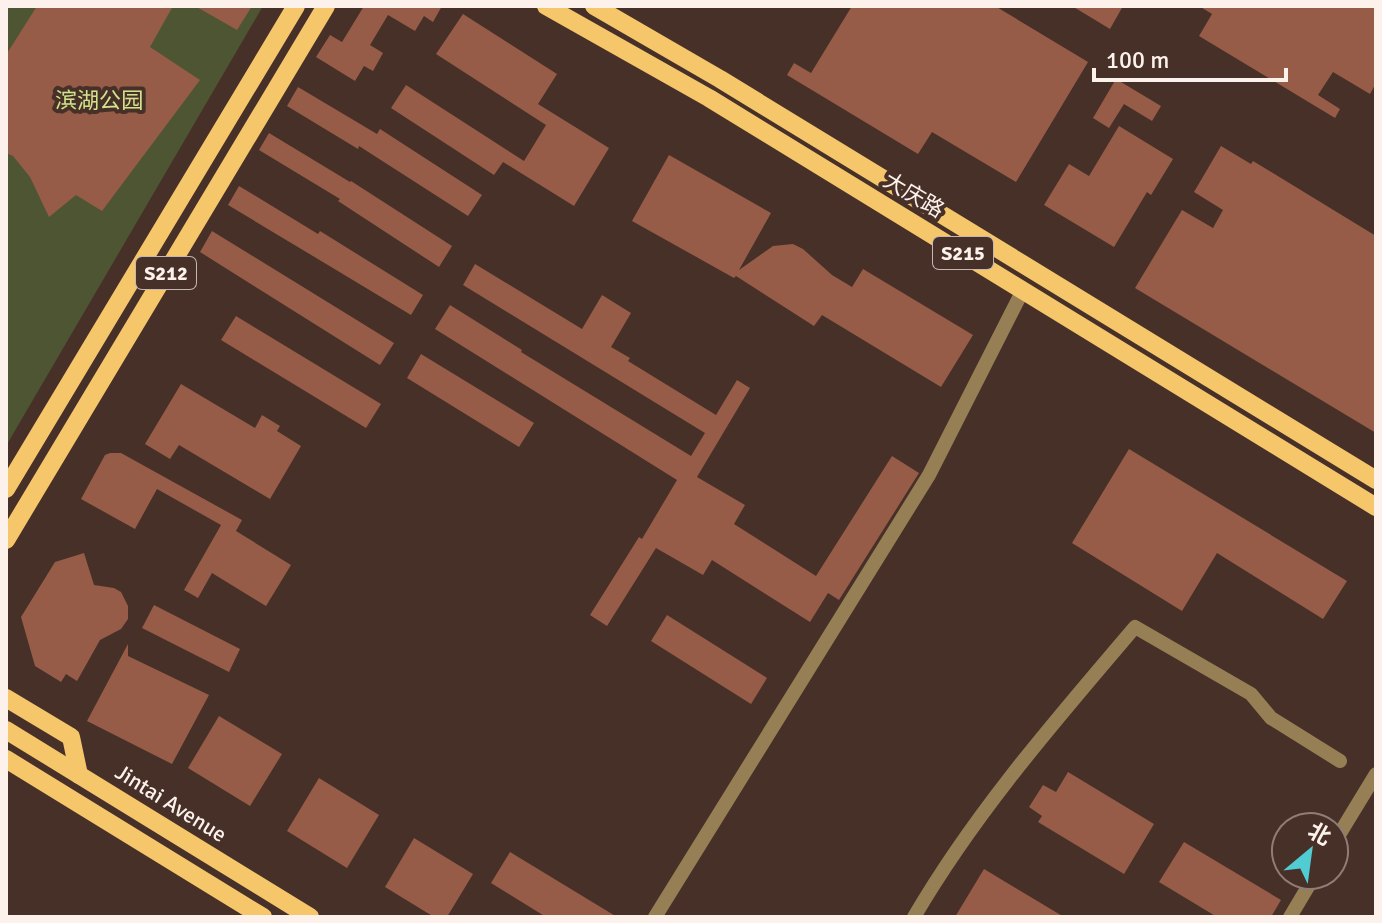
<svg xmlns="http://www.w3.org/2000/svg" width="1382" height="923" font-family="Signika,'Noto Sans SC',sans-serif">
  <style>
    .green { fill: #4e5533 }
    .building { fill: #965c47 }
    .lines { fill: none; stroke-linecap: round; stroke-linejoin: round }
    .minor { stroke: #967f55; stroke-width: 14 }
    .major { stroke: #f6c66b; stroke-width: 18 }
    .labels { text-anchor: middle; dominant-baseline: central; stroke-width: 8; stroke-linejoin: round; paint-order: stroke }
    .shield { fill: #473028; stroke: #c6b7b1; stroke-width: 2 }
    .shield-label { font-size: 20px; font-weight: bold; fill: #fdf1ec }
    .park-label { font-size: 22px; fill: #d1e38b; stroke: #473028 }
    .street-label { font-size: 22px; fill: #fdf1ec; stroke: #473028 }
  </style>
  <rect width="100%" height="100%" fill="#473028"/>
  <path class="green" d="M 6,6 L 263,6 L 6,446 Z"/>
  <g class="building">
    <path d="M 37,6 L 173,6 L 150,47 L 200,80 L 102,211 L 76,195 L 49,217 L 30,177 L 13,156 L 6,153 L 6,55 Z"/>
    <path d="M 195,6 L 252,6 L 237,30 Z"/>
    <path d="M 364,6 L 442,6 L 433,22 L 424,16 L 415,31 L 388,15 L 370,45 L 383,53 L 373,71 L 364,66 L 355,81 L 316,57 L 330,35 L 342,42 Z"/>
    <path d="M 852,6 L 995,6 L 1088,62 L 1016,182 L 932,132 L 918,154 L 787,75 L 794,63 L 811,73 Z"/>
    <path d="M 1072,6 L 1123,6 L 1110,29 Z"/>
    <path d="M 1199,6 L 1376,6 L 1376,83 L 1370,94 L 1333,72 L 1318,95 L 1340,109 L 1335,118 L 1199,36 L 1212,14 Z"/>
    <path d="M 463,14 L 557,74 L 538,104 L 609,148 L 574,206 L 503,162 L 494,175 L 391,108 L 406,85 L 524,161 L 546,125 L 436,54 Z"/>
    <path d="M 1116,79 L 1161,106 L 1152,121 L 1124,104 L 1109,128 L 1093,118 Z"/>
    <path d="M 298,87 L 377,134 L 380,129 L 482,195 L 468,216 L 359,146 L 358,149 L 287,106 Z"/>
    <path d="M 1119,126 L 1173,159 L 1151,195 L 1147,192 L 1114,247 L 1044,205 L 1069,164 L 1089,176 Z"/>
    <path d="M 269,133 L 350,182 L 351,181 L 452,246 L 439,267 L 338,201 L 340,199 L 259,150 Z"/>
    <path d="M 1221,146 L 1251,164 L 1253,161 L 1376,236 L 1376,433 L 1135,288 L 1182,210 L 1213,228 L 1223,210 L 1194,192 Z"/>
    <path d="M 669,155 L 771,213 L 739,270 L 773,246 L 793,244 L 803,249 L 832,275 L 852,287 L 863,269 L 973,335 L 941,387 L 822,315 L 814,326 L 736,276 L 734,278 L 632,221 Z"/>
    <path d="M 239,186 L 318,234 L 320,231 L 423,295 L 411,315 L 228,205 Z"/>
    <path d="M 212,231 L 394,343 L 380,365 L 200,252 Z"/>
    <path d="M 475,264 L 582,329 L 602,295 L 631,313 L 611,347 L 630,358 L 628,361 L 716,415 L 737,380 L 750,388 L 697,477 L 745,505 L 734,524 L 816,576 L 892,456 L 919,473 L 839,600 L 828,593 L 810,622 L 712,560 L 703,575 L 656,548 L 607,626 L 590,615 L 639,537 L 642,539 L 677,480 L 435,329 L 450,305 L 522,350 L 521,352 L 691,456 L 705,433 L 463,285 Z"/>
    <path d="M 236,316 L 381,404 L 366,428 L 221,340 Z"/>
    <path d="M 421,354 L 534,423 L 519,447 L 407,378 Z"/>
    <path d="M 181,384 L 255,428 L 262,415 L 280,426 L 277,431 L 301,446 L 270,499 L 179,445 L 170,459 L 145,444 Z"/>
    <path d="M 1129,449 L 1347,581 L 1323,619 L 1217,553 L 1182,611 L 1072,543 Z"/>
    <path d="M 110,453 L 121,453 L 242,520 L 236,531 L 291,565 L 266,606 L 212,573 L 198,598 L 184,590 L 221,525 L 157,489 L 135,529 L 81,499 L 105,455 Z"/>
    <path d="M 84,553 L 94,585 L 114,588 L 121,592 L 128,606 L 128,619 L 121,629 L 100,640 L 77,681 L 66,674 L 61,682 L 35,666 L 21,617 L 55,562 Z"/>
    <path d="M 154,605 L 240,649 L 229,672 L 142,628 Z"/>
    <path d="M 667,615 L 767,678 L 751,704 L 651,641 Z"/>
    <path d="M 128,644 L 128,656 L 209,695 L 172,764 L 87,721 Z"/>
    <path d="M 219,716 L 282,754 L 250,806 L 188,768 Z"/>
    <path d="M 1068,772 L 1154,824 L 1124,874 L 1038,822 L 1042,816 L 1029,807 L 1043,785 L 1056,792 Z"/>
    <path d="M 319,778 L 379,815 L 347,868 L 287,831 Z"/>
    <path d="M 414,838 L 473,874 L 447,917 L 434,917 L 385,887 Z"/>
    <path d="M 1184,842 L 1281,900 L 1271,917 L 1217,917 L 1159,882 Z"/>
    <path d="M 510,852 L 617,917 L 546,917 L 491,883 Z"/>
    <path d="M 984,869 L 1064,917 L 955,917 Z"/>
  </g>
  <g class="lines">
    <g class="minor">
      <path d="M 1334,843 L 1376,774"/>
      <path d="M 655,917 L 929,475 L 1023,290"/>
      <path d="M 914,917 C 976,811 1056,720 1135,627 L 1251,694 L 1271,718 L 1340,761"/>
      <path d="M 1290,917 L 1315,875"/>
    </g>
    <g class="major">
      <path d="M 546,6 L 709,98 L 1376,507"/>
      <path d="M 594,6 L 720,79 L 1376,480"/>
      <path d="M 6,489 L 296,6"/>
      <path d="M 6,540 L 326,6"/>
      <path d="M 6,698 L 71,737 L 79,775"/>
      <path d="M 6,730 L 310,917"/>
      <path d="M 6,759 L 263,917"/>
    </g>
  </g>
  <g class="labels">
    <g class="shield">
      <rect x="933" y="237" width="60" height="32" rx="6"/>
      <rect x="136" y="257" width="60" height="32" rx="6"/>
    </g>
    <g class="shield-label">
      <text x="963" y="253">S215</text>
      <text x="166" y="273">S212</text>
    </g>
    <g class="park-label">
      <text x="99" y="100">滨湖公园</text>
    </g>
    <g class="street-label">
      <text transform="translate(914 195) rotate(31)">大庆路</text>
      <text transform="translate(171 803) rotate(32)">Jintai Avenue</text>
    </g>
  </g>
  <rect width="1382" height="923" fill="none" stroke="#fdf1ec" stroke-width="16"/>
  <g transform="translate(1310 851) rotate(29)"><circle r="38" fill="#473028" stroke="#907d76" stroke-width="2"/>
  <path d="M0-6L14 30L0 20L-14 30Z" fill="#51ccd3"/>
  <text y="-12" font-size="22" font-weight="bold" text-anchor="middle" fill="#fdf1ec">北</text>
  </g>
  <path d="M1094 68v12h192v-12" fill="none" stroke="#fdf1ec" stroke-width="4"/>
  <text x="1106" y="68" font-size="24" fill="#fdf1ec" stroke="#473028" stroke-width="6" paint-order="stroke">100 m</text>
</svg>
